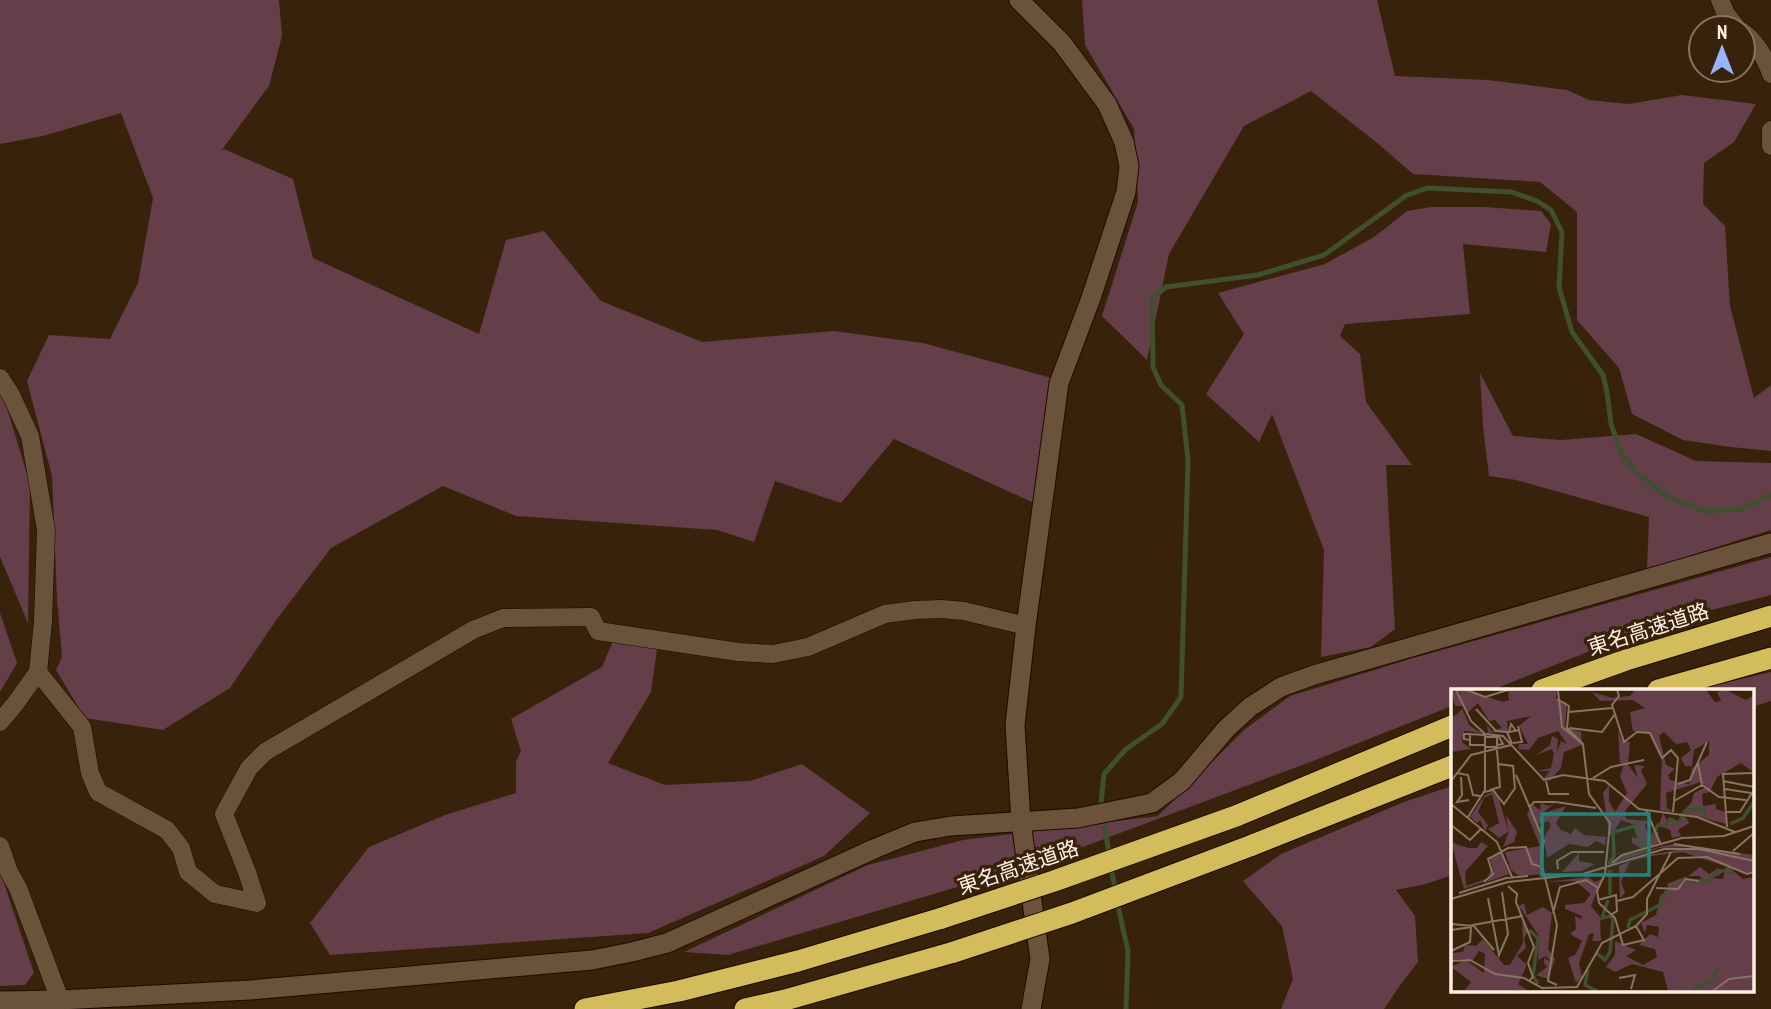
<svg xmlns="http://www.w3.org/2000/svg" width="1771" height="1009" font-family="'PT Sans Narrow','Noto Sans JP',sans-serif">
  <style>
    .green { fill: #643e49 }
    .lines { fill: none; stroke-linecap: round; stroke-linejoin: round }
    .stream { stroke: #404f2e; stroke-width: 5 }
    .minor-casing { stroke: #1f0b00; stroke-width: 19 }
    .tertiary-casing { stroke: #1f0b00; stroke-width: 21 }
    .motorway-casing { stroke: #1f0b00; stroke-width: 23 }
    .minor { stroke: #6b523b; stroke-width: 18 }
    .tertiary { stroke: #6b523b; stroke-width: 19 }
    .motorway { stroke: #d2bc5b; stroke-width: 21 }
    .motorway-bridge-casing { stroke: #1f0b00; stroke-width: 23; stroke-linecap: butt }
    .motorway-bridge { stroke: #d2bc5b; stroke-width: 21 }
    .labels { text-anchor: middle; dominant-baseline: central; stroke-width: 7; stroke-linejoin: round; paint-order: stroke }
    .street-label { font-size: 21px; fill: #feefe2; stroke: #38220b }
    .inset-river { fill: none; stroke: #404f2e; stroke-width: 3.5 }
    .inset-road { fill: none; stroke: #877461; stroke-width: 2 }
    .view { fill: #27827a; fill-opacity: 0.15; stroke: #27827a; stroke-width: 3.5 }
    .inset-edge { fill: none; stroke: #feefe2; stroke-width: 3.5 }
  </style>
  <rect width="100%" height="100%" fill="#38220b"/>
  <g class="green">
    <path d="M 0,0 L 279,0 L 282,36 L 269,86 L 221,151 L 224,149 L 293,179 L 313,258 L 479,334 L 506,240 L 544,231 L 601,301 L 702,342 L 834,331 L 923,343 L 1052,378 L 1036,504 L 894,439 L 841,503 L 775,481 L 754,542 L 717,530 L 516,516 L 443,486 L 331,548 L 277,619 L 230,688 L 163,730 L 85,718 L 56,670 L 62,657 L 57,599 L 52,476 L 27,381 L 49,335 L 110,339 L 138,283 L 153,198 L 121,113 L 43,136 L 0,144 Z"/>
    <path d="M 1082,0 L 1377,0 L 1395,76 L 1488,80 L 1567,90 L 1589,100 L 1629,104 L 1682,95 L 1756,104 L 1734,142 L 1704,163 L 1703,204 L 1725,226 L 1730,306 L 1754,398 L 1771,385 L 1771,451 L 1731,447 L 1683,440 L 1632,414 L 1619,368 L 1577,320 L 1577,212 L 1540,182 L 1413,174 L 1376,142 L 1311,91 L 1244,126 L 1169,254 L 1147,360 L 1102,316 L 1138,202 L 1134,129 L 1085,45 Z"/>
    <path d="M 1431,207 L 1485,207 L 1541,211 L 1551,224 L 1546,252 L 1463,244 L 1470,314 L 1345,324 L 1340,336 L 1360,354 L 1366,402 L 1412,465 L 1386,465 L 1395,629 L 1371,647 L 1321,657 L 1324,550 L 1272,414 L 1259,442 L 1206,394 L 1244,334 L 1218,293 L 1325,264 L 1374,237 L 1407,211 Z"/>
    <path d="M 1480,373 L 1513,436 L 1561,440 L 1636,434 L 1696,461 L 1771,463 L 1771,530 L 1647,569 L 1649,517 L 1516,480 L 1489,476 L 1483,427 Z"/>
    <path d="M 0,380 L 3,395 L 30,484 L 28,623 L 0,557 Z"/>
    <path d="M 1771,557 L 1771,595 L 1663,622 L 1492,690 L 1452,690 L 1452,706 L 1313,761 L 1048,860 L 728,955 L 684,952 L 868,865 L 963,840 L 1158,816 L 1244,730 L 1290,696 L 1410,659 Z"/>
    <path d="M 0,613 L 17,663 L 0,692 Z"/>
    <path d="M 613,641 L 657,649 L 651,692 L 608,763 L 665,785 L 750,781 L 802,764 L 870,813 L 824,856 L 648,933 L 330,955 L 310,923 L 369,847 L 445,815 L 516,793 L 516,762 L 521,751 L 511,719 L 602,667 Z"/>
    <path d="M 1771,672 L 1771,701 L 1752,707 L 1752,690 L 1695,690 Z"/>
    <path d="M 1452,786 L 1452,875 L 1426,884 L 1396,890 L 1415,916 L 1418,962 L 1401,984 L 1384,1009 L 1281,1009 L 1293,979 L 1282,926 L 1243,881 L 1281,854 L 1404,802 Z"/>
    <path d="M 0,871 L 34,973 L 25,985 L 0,986 Z"/>
  </g>
  <g class="lines">
    <g class="stream">
      <path d="M 1109,854 L 1101,803 L 1104,774 L 1126,749 L 1162,724 L 1181,697 L 1188,460 L 1182,405 L 1161,385 L 1153,367 L 1152,298 L 1166,287 L 1258,275 L 1324,255 L 1407,195 L 1428,188 L 1511,192 L 1537,201 L 1551,210 L 1562,232 L 1559,287 L 1572,332 L 1603,375 L 1607,392 L 1611,424 L 1622,455 L 1638,473 L 1669,498 L 1706,511 L 1742,509 L 1771,495"/>
      <path d="M 1111,868 L 1116,892"/>
      <path d="M 1117,902 L 1128,951 L 1126,1009"/>
    </g>
    <defs>
      <g id="minor">
        <path d="M 1720,0 L 1726,14 L 1737,28"/>
        <path d="M 1743,32 C 1757,43 1765,57 1771,74"/>
        <path d="M 1771,130 L 1771,146"/>
        <path d="M 0,378 L 11,395 L 30,436 L 46,530 L 43,621 L 38,672 L 15,704 L 0,722"/>
        <path d="M 38,672 L 82,727 L 90,773 L 98,792 L 167,830 L 181,848 L 188,872 L 215,894 L 257,903 L 247,872 L 224,814 L 249,768 L 265,752 L 473,630 L 503,618 L 591,617 L 598,631 L 738,652 L 773,654 L 808,647 L 885,614 L 915,610 L 941,609 L 964,611 L 1026,626"/>
        <path d="M 0,846 L 9,872 L 18,888 L 60,1000 L 60,1009"/>
      </g>
      <g id="tertiary">
        <path d="M 1019,0 L 1062,43 L 1107,104 L 1124,142 L 1129,166 L 1126,192 L 1091,298 L 1059,383 L 1026,626 L 1015,725 L 1021,822 L 1040,959 L 1031,1009"/>
        <path d="M 0,1001 L 60,1000 L 250,990 L 592,960 L 632,952 L 667,943 L 874,849 L 915,832 L 951,826 L 1078,818 L 1152,803 L 1182,781 L 1226,729 L 1250,707 L 1281,687 L 1314,675 L 1771,543"/>
      </g>
      <g id="motorway">
        <path d="M 1542,690 L 1626,660 L 1771,616"/>
        <path d="M 1658,690 L 1771,658"/>
        <path d="M 1236,816 L 1452,726"/>
        <path d="M 1250,846 L 1452,766"/>
        <path d="M 585,1009 L 679,991 L 798,961 L 942,918"/>
        <path d="M 745,1009 L 785,1000 L 954,952"/>
      </g>
    </defs>
    <use href="#minor" class="minor-casing"/>
    <use href="#tertiary" class="tertiary-casing"/>
    <use href="#motorway" class="motorway-casing"/>
    <use href="#minor" class="minor"/>
    <use href="#tertiary" class="tertiary"/>
    <use href="#motorway" class="motorway"/>
    <defs>
      <g id="motorway-bridge">
        <path d="M 942,918 L 1054,881 L 1236,816"/>
        <path d="M 954,952 L 1072,913 L 1250,846"/>
      </g>
    </defs>
    <use href="#motorway-bridge" class="motorway-bridge-casing"/>
    <use href="#motorway-bridge" class="motorway-bridge"/>
  </g>
  <g class="labels">
    <g class="street-label">
      <text transform="translate(1648 629) rotate(-18)">東名高速道路</text>
      <text transform="translate(1018 867) rotate(-19)">東名高速道路</text>
    </g>
  </g>
  <g transform="translate(1451 689)">
    <rect width="303" height="303" fill="#38220b"/>
    <path d="M 0,1 L 10,6 L 6,1 L 15,1 L 52,13 L 58,11 L 57,1 L 106,1 L 105,10 L 116,14 L 114,38 L 130,43 L 131,56 L 113,63 L 110,79 L 99,92 L 92,90 L 99,82 L 87,82 L 100,79 L 103,65 L 101,60 L 85,66 L 99,56 L 101,47 L 107,50 L 106,63 L 110,52 L 116,55 L 107,42 L 87,49 L 78,61 L 67,60 L 68,55 L 77,55 L 68,37 L 80,27 L 56,32 L 57,42 L 37,44 L 36,35 L 40,42 L 51,39 L 44,31 L 38,32 L 27,14 L 16,24 L 13,17 L 4,17 ZM 184,1 L 255,1 L 264,13 L 270,12 L 266,3 L 275,1 L 295,11 L 303,6 L 303,84 L 290,74 L 266,88 L 259,103 L 251,105 L 252,117 L 265,115 L 265,120 L 274,123 L 276,135 L 230,124 L 240,114 L 243,104 L 255,98 L 250,93 L 215,104 L 216,119 L 222,123 L 209,121 L 211,68 L 199,44 L 182,42 L 180,30 L 179,23 L 194,19 L 182,11 L 149,12 L 141,3 L 161,9 L 179,7 ZM 213,43 L 225,55 L 236,53 L 240,61 L 230,69 L 234,77 L 241,77 L 243,61 L 258,52 L 258,66 L 241,79 L 238,95 L 219,91 L 217,86 L 224,80 L 215,76 L 208,47 ZM 11,20 L 19,37 L 31,44 L 13,42 L 11,53 L 20,60 L 0,63 L 0,21 L 3,28 ZM 167,41 L 171,52 L 179,53 L 177,76 L 187,89 L 183,76 L 194,77 L 190,81 L 196,95 L 174,122 L 175,130 L 197,132 L 194,137 L 199,151 L 207,142 L 208,154 L 191,160 L 181,154 L 181,148 L 190,151 L 184,136 L 170,131 L 160,147 L 158,144 L 152,104 L 158,96 L 158,112 L 164,123 L 176,104 L 169,87 L 173,75 L 169,74 ZM 42,103 L 47,107 L 57,141 L 55,126 L 66,143 L 63,153 L 52,158 L 58,142 L 48,149 L 37,140 L 48,134 L 41,105 L 33,109 L 27,123 L 37,136 L 34,142 L 29,131 L 26,134 L 19,128 L 34,106 ZM 105,113 L 92,124 L 115,117 L 105,134 L 110,141 L 120,145 L 124,139 L 133,146 L 155,148 L 154,156 L 145,152 L 137,158 L 118,155 L 96,169 L 93,148 L 100,137 L 98,132 L 88,135 L 93,185 L 68,187 L 60,181 L 54,163 L 89,157 L 76,125 L 82,116 L 89,121 L 90,114 L 98,117 ZM 212,124 L 217,133 L 221,129 L 227,132 L 230,126 L 236,130 L 238,134 L 227,141 L 230,147 L 221,149 L 219,141 L 208,136 ZM 0,153 L 17,159 L 26,159 L 30,153 L 37,157 L 14,183 L 15,197 L 37,189 L 40,179 L 42,184 L 35,192 L 13,200 ZM 222,155 L 303,166 L 303,182 L 297,185 L 232,163 L 201,167 L 179,172 L 170,193 L 174,204 L 169,210 L 168,177 L 179,172 L 193,167 L 242,158 L 208,159 L 154,177 L 132,183 L 161,175 L 169,167 ZM 50,164 L 58,185 L 36,193 L 43,183 L 39,170 ZM 128,164 L 128,172 L 144,175 L 130,182 L 111,183 ZM 275,176 L 292,190 L 303,188 L 303,302 L 217,302 L 212,283 L 181,275 L 164,283 L 155,278 L 164,266 L 164,252 L 185,261 L 175,267 L 192,276 L 206,268 L 204,260 L 188,256 L 199,245 L 207,248 L 208,238 L 196,236 L 194,244 L 190,234 L 205,226 L 209,207 L 218,200 L 216,195 L 236,187 L 231,198 L 236,191 L 251,191 L 249,187 L 237,187 L 249,178 L 258,185 L 267,179 L 270,185 L 262,189 L 272,190 ZM 137,188 L 144,193 L 151,190 L 140,217 L 149,228 L 150,252 L 141,252 L 143,244 L 138,245 L 128,274 L 131,288 L 125,294 L 117,269 L 124,266 L 131,252 L 119,245 L 125,240 L 124,227 L 130,230 L 131,227 L 114,220 L 114,216 L 133,214 L 140,205 L 124,192 L 95,193 ZM 73,214 L 76,226 L 92,218 L 101,224 L 97,260 L 104,270 L 97,290 L 85,286 L 96,278 L 93,274 L 93,269 L 100,273 L 95,267 L 87,271 L 88,247 L 68,217 ZM 71,228 L 77,242 L 73,249 L 75,259 L 66,267 L 76,276 L 67,295 L 76,301 L 13,302 L 20,293 L 0,278 L 15,271 L 33,284 L 34,265 L 28,262 L 22,271 L 10,270 L 0,271 L 0,264 L 12,263 L 14,256 L 25,257 L 32,250 L 53,276 L 59,276 L 72,254 Z" fill="#643e49" fill-rule="evenodd"/>
    <path class="inset-river" d="M 279,135 L 292,129 L 303,113M 158,175 L 163,167 L 162,143 L 184,137 L 189,153 L 196,156 L 207,136 L 214,137 L 219,130 L 227,134 L 237,121 L 253,120 L 254,129M 159,181 L 159,206M 238,193 L 257,191 L 266,182 L 282,182M 157,211 L 151,229 L 161,227 L 162,231M 177,239 L 179,231 L 209,216 L 216,201M 78,241 L 87,249 L 82,287 L 87,295M 145,264 L 154,271 L 159,263 L 162,231M 137,281 L 134,296 L 146,302M 242,301 L 260,291 L 269,278"/>
    <path class="inset-road" d="M 5,1 L 20,32 L 34,45 L 52,47 L 93,91 L 112,86 L 154,92 L 188,120 L 246,128 L 284,143M 16,1 L 34,8 L 57,1M 107,1 L 111,38 L 132,55 L 138,105 L 159,134 L 154,185 L 146,202 L 148,214 L 164,229 L 172,256 L 193,251 L 185,237M 106,10 L 118,17 L 116,39 L 132,55M 25,20 L 45,42 L 56,43 L 61,55M 118,23 L 161,19M 164,25 L 173,53 L 186,43 L 199,44 L 211,69 L 220,61 L 227,69 L 222,123M 118,39 L 151,43 L 164,25 L 161,16 L 168,7 L 166,1M 65,42 L 60,35 L 58,43 L 69,41M 19,45 L 13,45 L 13,50 L 19,51 L 19,56 L 34,56M 34,48 L 48,48 L 52,55 L 46,56M 62,54 L 71,53 L 67,37M 34,58 L 46,58 L 46,46M 247,75 L 251,96M 6,84 L 17,86 L 22,106 L 30,107M 65,86 L 93,152 L 90,173 L 106,236 L 97,292 L 106,296M 10,88 L 11,106 L 6,113 L 18,111M 142,89 L 160,78 L 193,71M 0,92 L 20,66 L 60,56M 95,92 L 98,105 L 118,105M 272,92 L 303,98M 227,95 L 239,91 L 256,53M 251,96 L 268,108 L 295,111M 274,100 L 300,104M 39,101 L 49,98 L 46,61M 33,103 L 42,101 L 53,115 L 64,99 L 62,77 L 47,75M 223,112 L 251,96M 0,115 L 46,153 L 61,188M 79,118 L 83,113 L 105,113 L 145,119M 195,121 L 210,156M 276,123 L 289,123 L 303,101M 17,128 L 34,101 L 34,46 L 19,45 L 19,51M 0,136 L 19,151 L 30,140M 276,138 L 272,85 L 303,84M 223,155 L 289,165M 282,162 L 303,144M 161,174 L 171,166 L 231,149 L 273,147 L 303,137M 107,180 L 106,172 L 121,163 L 153,163M 33,193 L 42,185 L 37,170 L 57,159 L 75,158 L 81,175 L 91,178M 57,197 L 66,205 L 65,213 L 83,258 L 77,274 L 82,288 L 78,292M 205,199 L 227,200 L 235,190 L 248,192M 8,204 L 55,189 L 77,187M 37,209 L 48,266 L 57,245 L 51,203M 0,210 L 57,193 L 132,185 L 213,160 L 248,160 L 303,172M 147,211 L 165,206 L 166,222 L 161,225M 166,212 L 182,208 L 227,169 L 256,168 L 296,185 L 303,183M 102,224 L 109,198 L 135,191 L 147,199M 0,235 L 22,237M 0,241 L 21,238M 43,261 L 22,236 L 72,227M 0,262 L 19,253 L 20,239M 0,272 L 19,271 L 44,285 L 73,289 L 91,299 L 126,298 L 151,254 L 185,237 L 196,225 L 196,210 L 220,163M 168,289 L 184,286 L 180,300M 262,302 L 278,290 L 303,287"/>
    <path class="view" d="M 91,125 L 198,125 L 198,186 L 91,186 Z"/>
    <rect width="303" height="303" class="inset-edge"/>
  </g>
  <g transform="translate(1722 49)"><circle r="33" fill="#38220b" stroke="#877461" stroke-width="2"/>
  <path d="M0-5L12 26L0 18L-12 26Z" fill="#95b6fd"/>
  <text y="-10" font-size="19" font-weight="bold" text-anchor="middle" fill="#feefe2">N</text>
  </g>
</svg>
